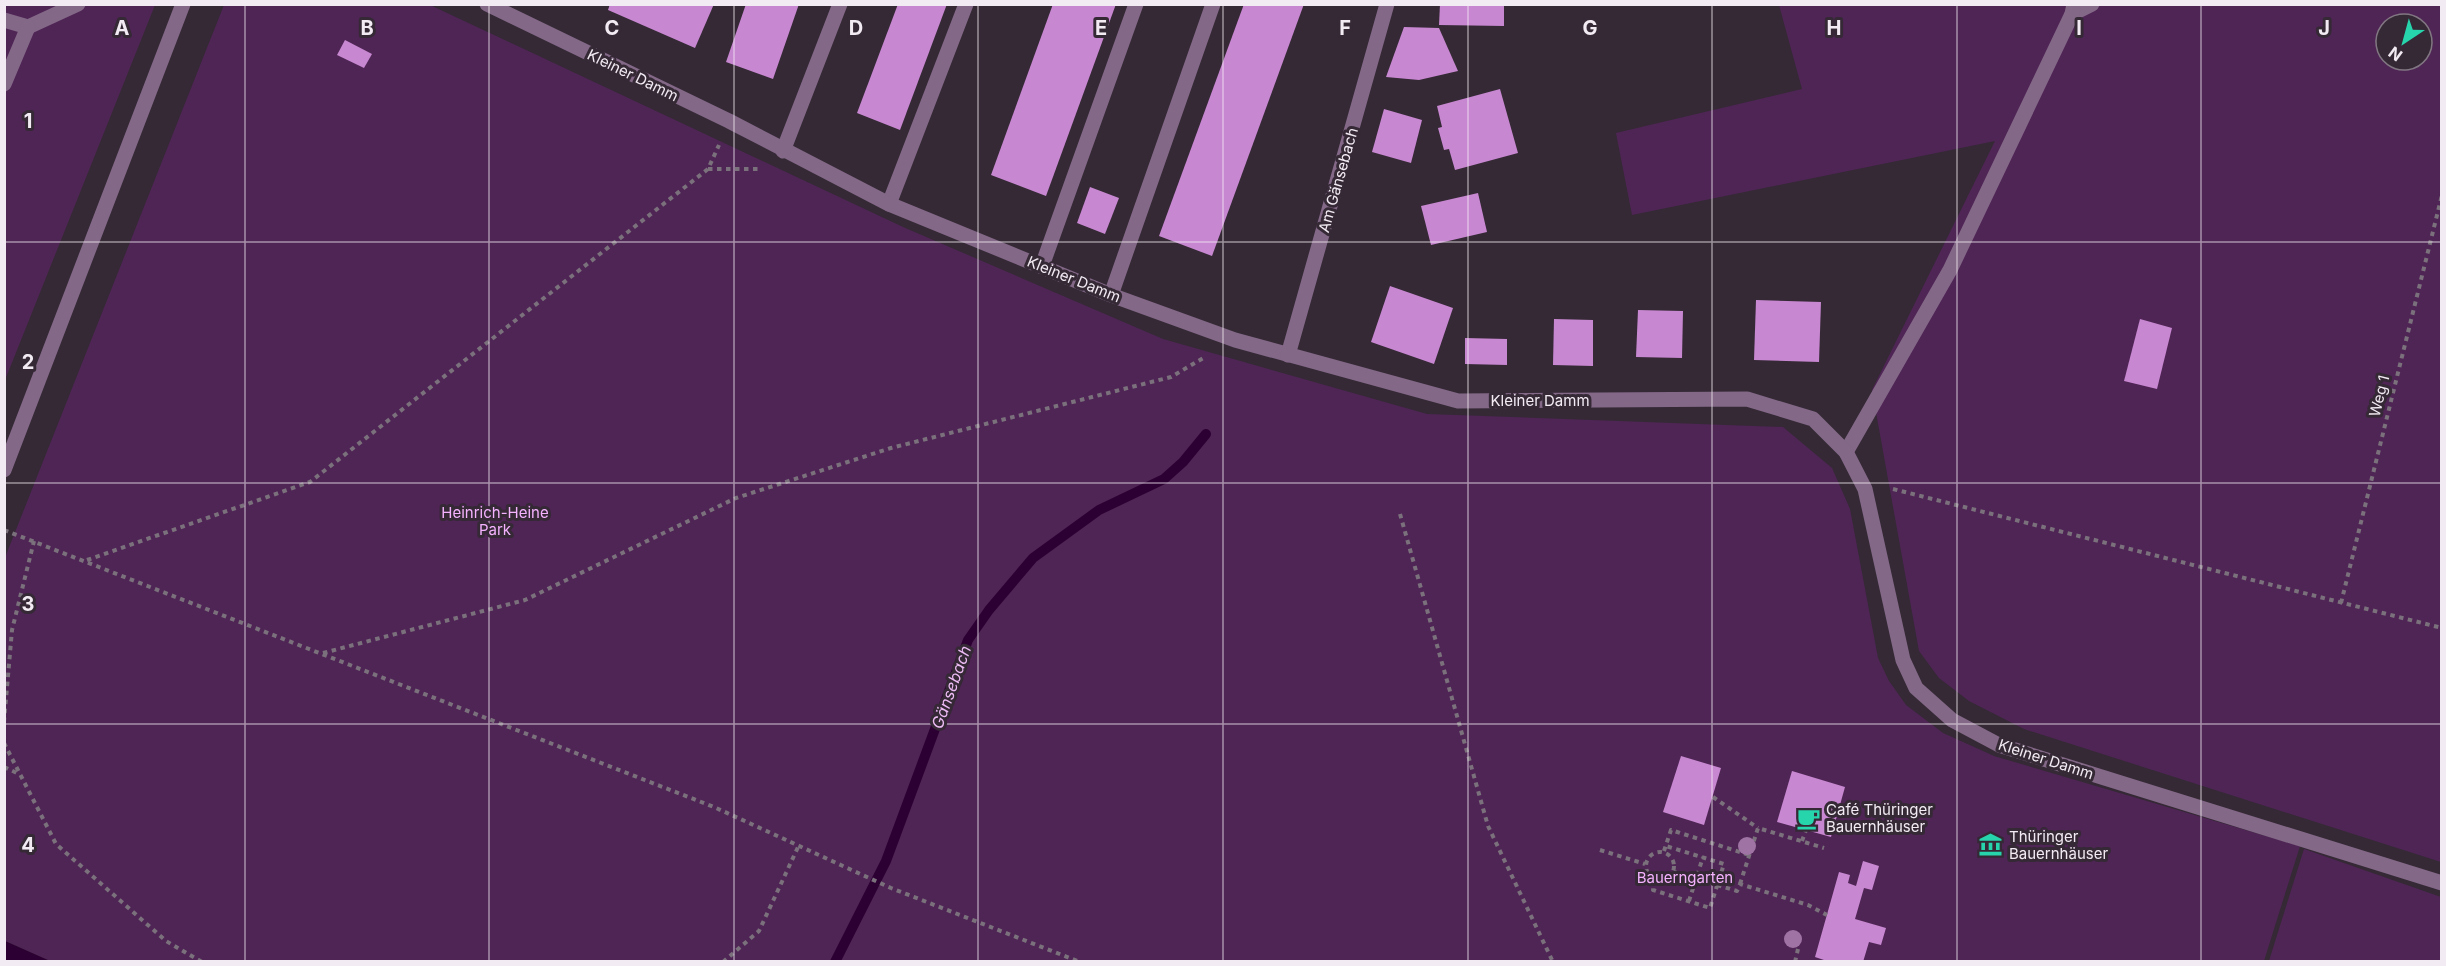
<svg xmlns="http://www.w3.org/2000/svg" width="2446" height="966" font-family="Inter,sans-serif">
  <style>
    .green { fill: #4f2555; fill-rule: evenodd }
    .water { fill: #2d0033 }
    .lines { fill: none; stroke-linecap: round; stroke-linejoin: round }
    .stream { stroke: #2d0033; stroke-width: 10 }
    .building { fill: #c887d1 }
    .path { stroke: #7b717c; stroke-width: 4; stroke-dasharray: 4.5 4.5; stroke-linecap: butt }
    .lane { stroke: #836887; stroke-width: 15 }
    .street { stroke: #836887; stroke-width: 15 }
    .tree { fill: #9f74a4 }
    .grid { fill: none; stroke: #f2ebf3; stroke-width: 1.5; stroke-opacity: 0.55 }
    .labels { text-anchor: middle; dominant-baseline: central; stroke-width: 6; stroke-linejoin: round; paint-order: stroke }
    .street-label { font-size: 15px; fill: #f2ebf3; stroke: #352936 }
    .park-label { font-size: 15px; fill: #f5b2fe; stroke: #352936 }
    .poi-label { font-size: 15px; fill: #f2ebf3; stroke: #352936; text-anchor: start }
    .water-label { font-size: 16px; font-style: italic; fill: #edbbf4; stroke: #352936 }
    .grid-label { font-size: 20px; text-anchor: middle; font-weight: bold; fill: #f2ebf3; stroke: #352936; stroke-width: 6; stroke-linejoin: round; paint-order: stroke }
  </style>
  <rect width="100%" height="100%" fill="#352936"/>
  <g class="green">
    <path d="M 5,5 L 155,5 L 5,380 Z"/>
    <path d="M 224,5 L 430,5 L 903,227 L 1163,339 L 1427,414 L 1783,427 L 1832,468 L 1850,509 L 1878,658 L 1889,681 L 1906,705 L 1943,733 L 1994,756 L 2300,846 L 2264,961 L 50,961 L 5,941 L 4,560 Z"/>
    <path d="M 1779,5 L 2441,5 L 2441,862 L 2024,729 L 1969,701 L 1939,678 L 1919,651 L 1872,390 L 1995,141 L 1632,215 L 1616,133 L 1802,89 ZM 2386,24 L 2422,24 L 2422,60 L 2386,60 Z"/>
    <path d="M 2304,849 L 2441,897 L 2441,961 L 2269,961 Z"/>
  </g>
  <path class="water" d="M 5,941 L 50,961 L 5,961 Z"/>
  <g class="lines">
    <path class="stream" d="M 835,962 L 886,861 L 968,640 L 989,610 L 1033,558 L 1099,510 L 1164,479 L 1183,462 L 1206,434"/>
  </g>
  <g class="building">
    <path d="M 610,4 L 714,4 L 695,48 L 608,10 Z"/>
    <path d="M 746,4 L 799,4 L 773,79 L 726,62 Z"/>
    <path d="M 898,4 L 947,4 L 900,130 L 857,113 Z"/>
    <path d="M 1053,4 L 1116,4 L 1046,196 L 991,175 Z"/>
    <path d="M 1244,4 L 1304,4 L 1212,256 L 1159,236 Z"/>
    <path d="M 1440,4 L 1504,4 L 1504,26 L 1439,25 Z"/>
    <path d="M 1404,27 L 1439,28 L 1458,71 L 1419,80 L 1386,77 Z"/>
    <path d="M 345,40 L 372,54 L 364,68 L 337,55 Z"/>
    <path d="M 1500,89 L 1518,153 L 1455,170 L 1449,149 L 1444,150 L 1438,128 L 1442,127 L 1437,106 Z"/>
    <path d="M 1384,109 L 1422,120 L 1411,163 L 1372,152 Z"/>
    <path d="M 1090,187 L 1119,198 L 1105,234 L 1077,223 Z"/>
    <path d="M 1478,193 L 1487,232 L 1431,245 L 1421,206 Z"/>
    <path d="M 1390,286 L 1453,308 L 1434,364 L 1371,342 Z"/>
    <path d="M 1756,300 L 1821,302 L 1819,362 L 1754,360 Z"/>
    <path d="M 1638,310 L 1683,311 L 1682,358 L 1636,357 Z"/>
    <path d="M 1554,319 L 1593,320 L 1593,366 L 1553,365 Z"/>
    <path d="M 2140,319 L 2172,328 L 2157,389 L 2124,381 Z"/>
    <path d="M 1465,338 L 1507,339 L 1507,365 L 1465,364 Z"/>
    <path d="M 1681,756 L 1721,768 L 1704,825 L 1663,812 Z"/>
    <path d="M 1792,771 L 1845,787 L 1831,837 L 1777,822 Z"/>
    <path d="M 1863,861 L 1879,866 L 1872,890 L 1864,888 L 1855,919 L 1886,928 L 1881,945 L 1869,942 L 1863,962 L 1830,962 L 1815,957 L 1839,872 L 1850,875 L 1848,883 L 1856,886 Z"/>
  </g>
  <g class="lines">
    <g class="path">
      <path d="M 708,169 L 761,169"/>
      <path d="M 1893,489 L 2442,628"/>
      <path d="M 1400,514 L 1488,826 L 1553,962"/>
      <path d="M 4,530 L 714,807 L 891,888 L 1080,962"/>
      <path d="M 87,560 L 310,482 L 708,169 L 719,145"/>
      <path d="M 2341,603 L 2442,195"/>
      <path d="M 323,653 L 525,600 L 736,498 L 891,448 L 1171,377 L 1205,357"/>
      <path d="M 4,722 L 12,630 L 34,541"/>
      <path d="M 4,743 L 56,844 L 166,941 L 202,962"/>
      <path d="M 4,767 L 19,774"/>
      <path d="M 1713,797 L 1758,828"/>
      <path d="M 1802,841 L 1806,830"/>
      <path d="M 1600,850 L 1645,864"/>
      <path d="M 1664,851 L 1671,830 L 1749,855"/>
      <circle cx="1660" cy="866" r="14"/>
      <path d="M 1674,872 L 1737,891 L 1740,884 L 1808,905 L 1827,915"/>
      <path d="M 1656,880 L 1653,890 L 1710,908 L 1724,864 L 1666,846"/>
      <path d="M 1740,884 L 1758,828 L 1824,848"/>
      <path d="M 1689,901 L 1703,857"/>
      <path d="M 723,962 L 759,931 L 799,845"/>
      <path d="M 1795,962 L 1798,949"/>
    </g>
    <g class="lane">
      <path d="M 2072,14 L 2092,4"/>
      <path d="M 4,20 L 28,27 L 78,4"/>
      <path d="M 4,84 L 28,27"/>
      <path d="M 889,204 L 966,4"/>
      <path d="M 1042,266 L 1136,4"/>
      <path d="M 1111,295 L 1213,4"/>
      <path d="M 1846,452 L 1950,270 L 2072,14 L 2074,4"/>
      <path d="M 4,470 L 183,4"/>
    </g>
    <g class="street">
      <path d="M 487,4 L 729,121 L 889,204 L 1111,295 L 1235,340 L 1458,401 L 1747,399 L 1813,419 L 1846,452 L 1865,489 L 1903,660 L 1916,688 L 1952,720 L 1999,745 L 2442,883"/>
      <path d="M 783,151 L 840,4"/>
      <path d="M 1288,355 L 1387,4"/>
    </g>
  </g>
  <g class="tree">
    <circle cx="1747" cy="846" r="9"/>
    <circle cx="1793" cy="939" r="9"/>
  </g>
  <path class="grid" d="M 245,4 L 245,962M 489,4 L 489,962M 734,4 L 734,962M 978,4 L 978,962M 1223,4 L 1223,962M 1468,4 L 1468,962M 1712,4 L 1712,962M 1957,4 L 1957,962M 2201,4 L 2201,962M 4,242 L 2442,242M 4,483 L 2442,483M 4,724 L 2442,724"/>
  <defs>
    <symbol id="cafe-bare" viewBox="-9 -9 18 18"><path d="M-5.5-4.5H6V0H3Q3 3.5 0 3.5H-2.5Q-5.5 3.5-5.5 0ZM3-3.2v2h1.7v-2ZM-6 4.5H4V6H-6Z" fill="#27d5ad" stroke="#352936" stroke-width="2.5" paint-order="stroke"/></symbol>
    <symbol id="museum-bare" viewBox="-9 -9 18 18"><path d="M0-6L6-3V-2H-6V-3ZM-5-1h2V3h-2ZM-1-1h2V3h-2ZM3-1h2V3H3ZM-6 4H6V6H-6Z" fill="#27d5ad" stroke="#352936" stroke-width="2.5" paint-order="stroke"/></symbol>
  </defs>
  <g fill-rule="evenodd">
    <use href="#cafe-bare" x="1792" y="802" width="33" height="33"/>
    <use href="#museum-bare" x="1974" y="828" width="33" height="33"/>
  </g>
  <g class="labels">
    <g class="street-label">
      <text transform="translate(633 75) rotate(26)">Kleiner Damm</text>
      <text transform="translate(1338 180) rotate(-74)">Am Gänsebach</text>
      <text transform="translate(1074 279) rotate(22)">Kleiner Damm</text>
      <text transform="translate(2379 396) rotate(-76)">Weg 1</text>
      <text x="1540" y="400">Kleiner Damm</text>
      <text transform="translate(2046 759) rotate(18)">Kleiner Damm</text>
    </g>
    <g class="park-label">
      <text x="495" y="512">Heinrich-Heine<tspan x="495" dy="17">Park</tspan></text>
      <text x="1685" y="877">Bauerngarten</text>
    </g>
    <g class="poi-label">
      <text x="1826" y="809">Café Thüringer<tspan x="1826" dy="17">Bauernhäuser</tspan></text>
      <text x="2009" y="836">Thüringer<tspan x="2009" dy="17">Bauernhäuser</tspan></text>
    </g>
    <g class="water-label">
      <text transform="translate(951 687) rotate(-70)">Gänsebach</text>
    </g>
  </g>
  <g class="grid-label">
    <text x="122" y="35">A</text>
    <text x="367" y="35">B</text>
    <text x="612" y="35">C</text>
    <text x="856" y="35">D</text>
    <text x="1101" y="35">E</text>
    <text x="1345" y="35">F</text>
    <text x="1590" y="35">G</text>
    <text x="1834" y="35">H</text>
    <text x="2079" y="35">I</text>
    <text x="2324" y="35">J</text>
    <text x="28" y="128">1</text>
    <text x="28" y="369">2</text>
    <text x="28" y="611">3</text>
    <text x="28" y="852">4</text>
  </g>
  <rect width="2446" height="966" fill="none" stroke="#f2ebf3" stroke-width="12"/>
  <g transform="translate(2404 42) rotate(216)"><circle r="28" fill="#352936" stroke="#817782" stroke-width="1.5"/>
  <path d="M0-4.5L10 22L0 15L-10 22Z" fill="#27d5ad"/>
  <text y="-9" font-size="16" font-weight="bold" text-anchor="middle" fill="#f2ebf3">N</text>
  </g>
</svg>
